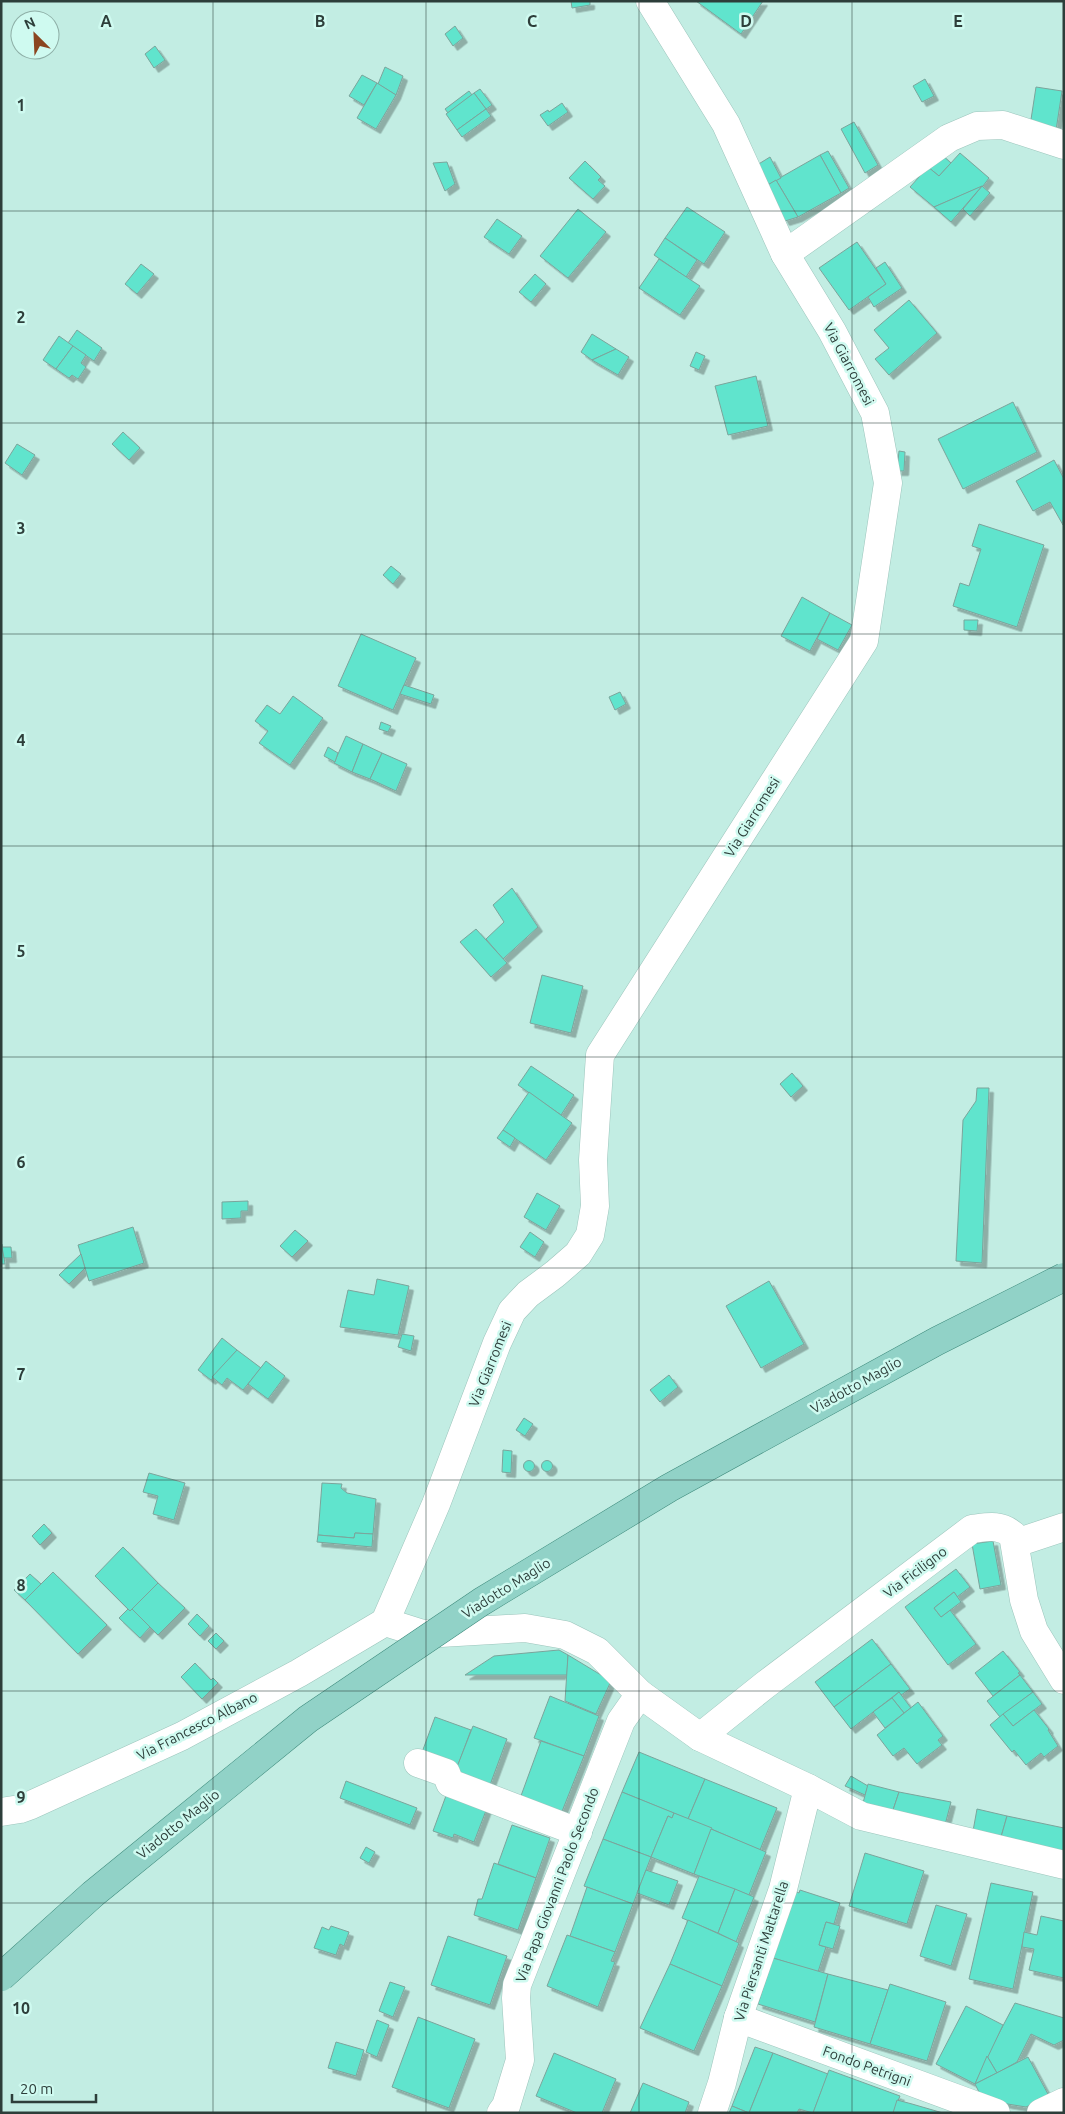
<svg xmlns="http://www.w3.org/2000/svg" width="1065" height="2114" font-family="Ubuntu,sans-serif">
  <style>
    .building { fill: #60e4cd; stroke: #7ba49b; filter: url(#shadow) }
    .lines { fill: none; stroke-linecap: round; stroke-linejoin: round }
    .minor-casing { stroke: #9cc5bc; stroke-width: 29 }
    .minor { stroke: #fff; stroke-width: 28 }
    .major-bridge-casing { stroke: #3f8b7d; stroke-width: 29; stroke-linecap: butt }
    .major-bridge { stroke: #91d2c7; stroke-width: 28 }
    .grid { fill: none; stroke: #2d3e3a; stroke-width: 1; stroke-opacity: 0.55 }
    .labels { text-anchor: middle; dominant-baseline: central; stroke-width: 5; stroke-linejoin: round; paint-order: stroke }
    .street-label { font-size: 14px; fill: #2d3e3a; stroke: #cffaf0 }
    .grid-label { font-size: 16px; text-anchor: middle; font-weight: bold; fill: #2d3e3a; stroke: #cffaf0; stroke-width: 5; stroke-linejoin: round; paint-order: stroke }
  </style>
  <defs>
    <filter id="shadow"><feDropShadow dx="4.5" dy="4.5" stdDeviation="0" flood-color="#0004"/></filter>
  </defs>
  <rect width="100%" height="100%" fill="#c2ede3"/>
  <g class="building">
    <path d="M 571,1 L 590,1 L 590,5 L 572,8 Z"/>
    <path d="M 696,1 L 763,1 L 741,34 Z"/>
    <path d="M 455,26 L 463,38 L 453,46 L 445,34 Z"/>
    <path d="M 155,46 L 165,60 L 154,68 L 145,54 Z"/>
    <path d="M 385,67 L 403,76 L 396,95 L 378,84 Z"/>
    <path d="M 362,75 L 377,83 L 364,105 L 349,96 Z"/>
    <path d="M 925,79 L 934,96 L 922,102 L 913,86 Z"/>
    <path d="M 377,83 L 396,95 L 376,129 L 357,118 Z"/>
    <path d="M 1036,87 L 1062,91 L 1055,137 L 1030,126 Z"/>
    <path d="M 480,89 L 492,105 L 486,109 L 474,93 Z"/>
    <path d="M 469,91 L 472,95 L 448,113 L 445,109 Z"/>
    <path d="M 474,93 L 486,109 L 457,130 L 446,114 Z"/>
    <path d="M 562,103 L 568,112 L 548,126 L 540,115 L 548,110 L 549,112 Z"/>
    <path d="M 486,109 L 491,116 L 462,137 L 457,130 Z"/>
    <path d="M 854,122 L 878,165 L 865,173 L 841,129 Z"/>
    <path d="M 828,151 L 849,188 L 841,193 L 820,155 Z"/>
    <path d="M 940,153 L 951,163 L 939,176 L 928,167 Z"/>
    <path d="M 960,153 L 989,178 L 983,186 L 934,207 L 910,187 L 928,167 L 939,176 Z"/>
    <path d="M 820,155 L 841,193 L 798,217 L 776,180 Z"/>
    <path d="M 770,157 L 781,178 L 766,186 L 757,165 Z"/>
    <path d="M 585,161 L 601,177 L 598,180 L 605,186 L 593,199 L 569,178 Z"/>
    <path d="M 447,162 L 455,184 L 445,191 L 433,163 Z"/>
    <path d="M 776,180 L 798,217 L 785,221 L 766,186 Z"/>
    <path d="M 982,186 L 990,193 L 970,216 L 963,209 Z"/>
    <path d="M 982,186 L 951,222 L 934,207 Z"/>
    <path d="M 687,207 L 725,232 L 704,264 L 665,238 Z"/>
    <path d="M 578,209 L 606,232 L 568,278 L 540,256 Z"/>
    <path d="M 497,219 L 522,236 L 509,254 L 484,237 Z"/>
    <path d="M 665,238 L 697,260 L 686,277 L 654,255 Z"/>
    <path d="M 857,242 L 886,284 L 849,310 L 819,268 Z"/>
    <path d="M 659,259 L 700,286 L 680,315 L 639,288 Z"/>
    <path d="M 885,262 L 902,288 L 874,307 L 868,297 L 886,284 L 876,268 Z"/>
    <path d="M 141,264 L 154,274 L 137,294 L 125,284 Z"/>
    <path d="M 535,274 L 546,284 L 531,302 L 519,292 Z"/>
    <path d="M 909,300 L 937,333 L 889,375 L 875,359 L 889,348 L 874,330 Z"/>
    <path d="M 77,330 L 102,348 L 94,361 L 68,343 Z"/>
    <path d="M 592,334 L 616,349 L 592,360 L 581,352 Z"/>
    <path d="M 59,336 L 73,346 L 56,369 L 43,360 Z"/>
    <path d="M 73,346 L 86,355 L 81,363 L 86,367 L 78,379 L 72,375 L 69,378 L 56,369 Z"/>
    <path d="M 616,349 L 629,357 L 618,375 L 592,360 Z"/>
    <path d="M 696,352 L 705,356 L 699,370 L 690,366 Z"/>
    <path d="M 756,376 L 768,426 L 728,435 L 715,386 Z"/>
    <path d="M 1013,402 L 1037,452 L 963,489 L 938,439 Z"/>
    <path d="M 123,432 L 140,448 L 129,460 L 112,444 Z"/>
    <path d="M 17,444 L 35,455 L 22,475 L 5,463 Z"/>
    <path d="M 899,451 L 905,452 L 904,471 L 897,471 Z"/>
    <path d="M 1054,460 L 1064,479 L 1063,525 L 1050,502 L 1033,511 L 1016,481 Z"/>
    <path d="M 979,524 L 1044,545 L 1017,627 L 953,606 L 960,583 L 969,586 L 981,549 L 972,546 Z"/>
    <path d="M 391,566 L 401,574 L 393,584 L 383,575 Z"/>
    <path d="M 802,597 L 830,613 L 810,651 L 781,636 Z"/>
    <path d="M 830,613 L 852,625 L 838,650 L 817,639 Z"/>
    <path d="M 964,620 L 978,620 L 977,631 L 964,630 Z"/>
    <path d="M 361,634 L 416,658 L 393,710 L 338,686 Z"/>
    <path d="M 404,685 L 434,695 L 431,704 L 400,694 Z"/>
    <path d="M 620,692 L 626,704 L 615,710 L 609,697 Z"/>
    <path d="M 293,696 L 323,718 L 290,765 L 259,743 L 268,731 L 255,721 L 267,705 L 280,714 Z"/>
    <path d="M 381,722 L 391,726 L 388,732 L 379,729 Z"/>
    <path d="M 346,736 L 363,744 L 352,772 L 334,763 Z"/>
    <path d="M 363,744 L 382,753 L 370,779 L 352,772 Z"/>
    <path d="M 328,747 L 338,753 L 335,762 L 324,756 Z"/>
    <path d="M 382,753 L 407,764 L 396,791 L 370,779 Z"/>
    <path d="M 512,888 L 538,927 L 503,959 L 486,939 L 504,922 L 493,905 Z"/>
    <path d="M 476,929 L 507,963 L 491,977 L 460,942 Z"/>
    <path d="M 542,975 L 583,986 L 571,1033 L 530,1023 Z"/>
    <path d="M 531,1066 L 574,1095 L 561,1115 L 518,1085 Z"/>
    <path d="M 792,1073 L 803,1086 L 791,1097 L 780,1084 Z"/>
    <path d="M 977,1088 L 989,1088 L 982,1263 L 956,1261 L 963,1120 L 976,1101 Z"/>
    <path d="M 529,1092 L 572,1123 L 546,1160 L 503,1130 Z"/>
    <path d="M 503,1130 L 515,1138 L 510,1147 L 497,1138 Z"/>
    <path d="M 537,1193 L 560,1206 L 546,1230 L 524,1217 Z"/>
    <path d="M 248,1201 L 248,1211 L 241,1211 L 241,1218 L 222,1219 L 222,1202 Z"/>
    <path d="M 133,1227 L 144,1263 L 89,1281 L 78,1245 Z"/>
    <path d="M 295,1230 L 308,1241 L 292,1257 L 280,1246 Z"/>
    <path d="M 530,1232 L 544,1242 L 535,1257 L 520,1247 Z"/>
    <path d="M 1,1244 L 2,1244 L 5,1264 L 1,1264 Z"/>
    <path d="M 2,1247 L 11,1247 L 12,1258 L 4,1258 Z"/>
    <path d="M 81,1254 L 85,1268 L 69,1284 L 59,1275 Z"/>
    <path d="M 377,1279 L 409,1286 L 398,1335 L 340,1327 L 348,1290 L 374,1295 Z"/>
    <path d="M 769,1281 L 804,1344 L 761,1368 L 726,1306 Z"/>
    <path d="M 402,1334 L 414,1336 L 411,1351 L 398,1347 Z"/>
    <path d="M 222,1338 L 237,1350 L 211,1380 L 198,1370 Z"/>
    <path d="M 237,1350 L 261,1368 L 243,1390 L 227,1378 L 222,1385 L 212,1377 Z"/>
    <path d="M 266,1361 L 285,1376 L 268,1399 L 248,1384 Z"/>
    <path d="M 669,1375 L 678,1387 L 660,1402 L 650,1390 Z"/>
    <path d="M 524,1418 L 533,1424 L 525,1436 L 516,1430 Z"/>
    <path d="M 503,1450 L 512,1451 L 511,1473 L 502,1472 Z"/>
    <circle cx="529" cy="1466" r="5.5"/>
    <circle cx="547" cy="1466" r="5.5"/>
    <path d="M 149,1473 L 185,1483 L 174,1520 L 153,1514 L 158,1496 L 143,1492 Z"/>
    <path d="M 322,1483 L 342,1484 L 341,1488 L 347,1493 L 376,1499 L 373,1534 L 355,1533 L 354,1538 L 318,1535 Z"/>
    <path d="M 44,1524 L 52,1533 L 40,1545 L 32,1536 Z"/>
    <path d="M 355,1533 L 373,1534 L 372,1547 L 317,1542 L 318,1535 L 354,1538 Z"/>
    <path d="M 993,1541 L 1001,1585 L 980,1589 L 972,1544 Z"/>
    <path d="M 123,1547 L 158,1583 L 130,1611 L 95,1576 Z"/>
    <path d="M 956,1569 L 970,1587 L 957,1597 L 954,1592 L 934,1608 L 941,1617 L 950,1610 L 976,1644 L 948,1665 L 905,1607 Z"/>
    <path d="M 53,1572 L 107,1625 L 78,1654 L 25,1600 Z"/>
    <path d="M 30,1574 L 41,1584 L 25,1600 L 14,1590 Z"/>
    <path d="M 158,1583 L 185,1608 L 158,1635 L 132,1609 Z"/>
    <path d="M 954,1592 L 961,1602 L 941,1617 L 934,1608 Z"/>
    <path d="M 128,1609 L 130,1611 L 132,1609 L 150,1627 L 140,1638 L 119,1618 Z"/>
    <path d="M 197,1614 L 209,1626 L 200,1636 L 188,1624 Z"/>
    <path d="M 216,1633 L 224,1641 L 216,1649 L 208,1641 Z"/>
    <path d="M 872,1639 L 891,1664 L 834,1707 L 815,1682 Z"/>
    <path d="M 559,1650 L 568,1655 L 567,1675 L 465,1675 L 494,1656 Z"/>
    <path d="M 1003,1651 L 1020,1672 L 1018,1673 L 1020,1675 L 993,1696 L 975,1673 Z"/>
    <path d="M 568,1655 L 611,1681 L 596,1714 L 565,1701 Z"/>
    <path d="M 195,1663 L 211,1680 L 213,1678 L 218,1683 L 202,1699 L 181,1677 Z"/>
    <path d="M 891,1664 L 910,1689 L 901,1695 L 899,1692 L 851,1729 L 834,1707 Z"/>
    <path d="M 1020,1675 L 1033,1692 L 1000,1717 L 987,1701 Z"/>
    <path d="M 899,1692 L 911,1708 L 904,1713 L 892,1698 Z"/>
    <path d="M 1033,1692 L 1042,1704 L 1013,1726 L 1003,1714 Z"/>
    <path d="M 550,1696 L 599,1716 L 584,1756 L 534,1738 Z"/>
    <path d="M 892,1698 L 904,1713 L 885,1728 L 873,1712 Z"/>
    <path d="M 918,1702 L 943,1736 L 938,1740 L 942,1745 L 917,1764 L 904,1748 L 893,1756 L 877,1735 Z"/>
    <path d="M 1034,1710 L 1049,1729 L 1048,1730 L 1058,1746 L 1044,1757 L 1041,1753 L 1026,1765 L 1014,1750 L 1012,1752 L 990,1725 L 1003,1714 L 1013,1726 Z"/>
    <path d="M 435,1717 L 471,1730 L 457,1768 L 421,1755 Z"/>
    <path d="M 473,1726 L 507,1739 L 490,1785 L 455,1772 Z"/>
    <path d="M 541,1741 L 584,1756 L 559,1819 L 518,1804 Z"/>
    <path d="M 639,1752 L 705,1779 L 688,1819 L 622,1792 Z"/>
    <path d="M 851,1776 L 868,1786 L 865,1795 L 845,1786 Z"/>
    <path d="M 705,1779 L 777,1808 L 760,1850 L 688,1819 Z"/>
    <path d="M 346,1781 L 417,1808 L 410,1825 L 340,1798 Z"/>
    <path d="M 868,1784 L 899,1792 L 892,1813 L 863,1803 Z"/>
    <path d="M 622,1792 L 674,1813 L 672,1818 L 668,1816 L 651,1857 L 603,1839 Z"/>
    <path d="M 899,1792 L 951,1802 L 945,1825 L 892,1813 Z"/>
    <path d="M 447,1793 L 487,1808 L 474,1842 L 454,1834 L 453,1838 L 433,1831 Z"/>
    <path d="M 977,1809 L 1007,1816 L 1001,1837 L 973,1831 Z"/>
    <path d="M 674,1813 L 712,1828 L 694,1874 L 651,1857 L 668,1816 L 672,1818 Z"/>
    <path d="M 1007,1816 L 1064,1828 L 1064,1852 L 1001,1837 Z"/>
    <path d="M 512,1825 L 550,1838 L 536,1878 L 498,1864 Z"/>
    <path d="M 711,1829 L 766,1852 L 749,1895 L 694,1874 Z"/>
    <path d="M 603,1839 L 651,1857 L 633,1904 L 584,1886 Z"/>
    <path d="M 366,1847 L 375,1852 L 369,1863 L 360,1858 Z"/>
    <path d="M 865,1853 L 924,1871 L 907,1924 L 849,1906 Z"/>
    <path d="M 494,1863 L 536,1878 L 518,1930 L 474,1915 L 478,1899 L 482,1899 Z"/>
    <path d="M 646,1870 L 678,1881 L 669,1905 L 637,1893 Z"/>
    <path d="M 699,1876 L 735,1889 L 718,1933 L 682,1918 Z"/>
    <path d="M 991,1883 L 1033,1892 L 1013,1989 L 969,1979 Z"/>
    <path d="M 587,1887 L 633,1904 L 615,1952 L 570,1936 Z"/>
    <path d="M 735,1889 L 754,1897 L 736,1942 L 718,1933 Z"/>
    <path d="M 800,1890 L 840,1903 L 834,1924 L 826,1922 L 819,1945 L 826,1947 L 818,1972 L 773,1958 L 795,1891 L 799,1893 Z"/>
    <path d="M 936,1905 L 967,1914 L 951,1966 L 920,1956 Z"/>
    <path d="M 1041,1916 L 1064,1921 L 1064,1978 L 1029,1970 L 1034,1949 L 1022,1947 L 1024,1932 L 1037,1935 Z"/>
    <path d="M 688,1920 L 739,1943 L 722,1986 L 670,1964 Z"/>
    <path d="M 826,1922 L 840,1926 L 833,1949 L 819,1945 Z"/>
    <path d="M 331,1926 L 349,1932 L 344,1946 L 340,1944 L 336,1955 L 314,1948 L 322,1927 L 329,1930 Z"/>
    <path d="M 567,1935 L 615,1952 L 611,1961 L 615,1962 L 598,2007 L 547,1986 Z"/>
    <path d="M 448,1936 L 507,1956 L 490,2005 L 431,1985 Z"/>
    <path d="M 773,1958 L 828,1974 L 815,2022 L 758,2004 Z"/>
    <path d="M 670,1964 L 722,1986 L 694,2051 L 640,2028 Z"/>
    <path d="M 828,1974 L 888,1990 L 870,2044 L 814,2027 Z"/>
    <path d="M 390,1982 L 405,1987 L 393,2017 L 379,2011 Z"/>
    <path d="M 890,1984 L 946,2002 L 927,2061 L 870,2044 Z"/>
    <path d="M 1015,2003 L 1064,2018 L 1064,2040 L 1054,2045 L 1031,2034 L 1017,2062 L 997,2073 L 987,2056 Z"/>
    <path d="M 966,2006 L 1003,2025 L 975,2084 L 936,2064 Z"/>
    <path d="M 418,2017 L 475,2039 L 449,2108 L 392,2087 Z"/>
    <path d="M 377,2020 L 389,2025 L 377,2057 L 366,2052 Z"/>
    <path d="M 336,2042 L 364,2050 L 356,2076 L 328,2068 Z"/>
    <path d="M 755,2047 L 773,2053 L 749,2113 L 732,2106 Z"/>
    <path d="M 554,2053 L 616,2079 L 602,2113 L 577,2113 L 536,2096 Z"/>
    <path d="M 773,2053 L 828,2074 L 813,2113 L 799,2109 L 797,2113 L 749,2113 Z"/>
    <path d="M 987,2056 L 997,2073 L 975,2084 Z"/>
    <path d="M 1028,2057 L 1049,2096 L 1026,2107 L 983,2100 L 975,2084 Z"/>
    <path d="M 829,2070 L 900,2096 L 893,2113 L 813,2113 Z"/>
    <path d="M 643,2083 L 689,2102 L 685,2113 L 630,2113 Z"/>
    <path d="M 897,2100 L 912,2104 L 943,2113 L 893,2113 Z"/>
    <path d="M 732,2106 L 749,2113 L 729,2113 Z"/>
  </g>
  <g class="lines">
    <defs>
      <g id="minor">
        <path d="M 785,254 L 949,138 L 977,126 L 1003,125 L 1064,145"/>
        <path d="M 1016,1543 L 1064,1527"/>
        <path d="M 385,1622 L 436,1504 L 497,1343 L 512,1311 L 528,1294 L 555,1274 L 578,1254 L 590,1235 L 595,1206 L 593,1160 L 600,1055 L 864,641 L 888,483 L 875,413 L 832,331 L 785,254 L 726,124 L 650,1"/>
        <path d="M 385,1622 L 423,1634 L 525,1628 L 565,1635 L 597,1651 L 640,1694 L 700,1737 L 808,1788 L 861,1816 L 1064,1865"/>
        <path d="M 700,1737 L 765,1685 L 972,1529 C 988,1527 1000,1524 1013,1535 L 1024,1600 L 1034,1631 L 1064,1680"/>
        <path d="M 418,1763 L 446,1773 L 450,1783 L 578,1832"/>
        <path d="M 1,1812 L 20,1809 L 31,1805 L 182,1736 L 299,1673 L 385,1622"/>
        <path d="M 738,2018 L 996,2113"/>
        <path d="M 501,2113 L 506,2106 L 520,2060 L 516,1998 L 517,1985 L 621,1721 L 640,1694"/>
        <path d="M 712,2113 L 722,2083 L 738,2018 L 783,1889 L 808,1788"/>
        <path d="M 1041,2113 L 1064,2102"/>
      </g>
    </defs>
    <use href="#minor" class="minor-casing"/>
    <use href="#minor" class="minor"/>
    <defs>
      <path id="major-bridge" d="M 1,1977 L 93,1894 L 308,1719 L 481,1602 L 669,1488 L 937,1341 L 1064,1277"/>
    </defs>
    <use href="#major-bridge" class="major-bridge-casing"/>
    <use href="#major-bridge" class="major-bridge"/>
  </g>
  <path class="grid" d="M 213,1 L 213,2113M 426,1 L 426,2113M 639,1 L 639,2113M 852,1 L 852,2113M 1,211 L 1064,211M 1,423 L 1064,423M 1,634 L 1064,634M 1,846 L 1064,846M 1,1057 L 1064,1057M 1,1268 L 1064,1268M 1,1480 L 1064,1480M 1,1691 L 1064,1691M 1,1903 L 1064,1903"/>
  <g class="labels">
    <g class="street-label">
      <text transform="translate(849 364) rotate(62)">Via Giarromesi</text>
      <text transform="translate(752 817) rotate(-58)">Via Giarromesi</text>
      <text transform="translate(490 1364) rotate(-68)">Via Giarromesi</text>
      <text transform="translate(856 1385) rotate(-29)">Viadotto Maglio</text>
      <text transform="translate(915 1572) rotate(-37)">Via Ficiligno</text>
      <text transform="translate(506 1588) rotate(-32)">Viadotto Maglio</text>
      <text transform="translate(197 1726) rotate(-27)">Via Francesco Albano</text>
      <text transform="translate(178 1824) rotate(-39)">Viadotto Maglio</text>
      <text transform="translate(557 1885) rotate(-69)">Via Papa Giovanni Paolo Secondo</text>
      <text transform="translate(761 1951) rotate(-72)">Via Piersanti Mattarella</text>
      <text transform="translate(867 2066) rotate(20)">Fondo Petrigni</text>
    </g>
  </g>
  <g class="grid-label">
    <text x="106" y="27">A</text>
    <text x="320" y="27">B</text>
    <text x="532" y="27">C</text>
    <text x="746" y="27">D</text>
    <text x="958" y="27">E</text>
    <text x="21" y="111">1</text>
    <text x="21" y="323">2</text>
    <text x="21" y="534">3</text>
    <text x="21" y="746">4</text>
    <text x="21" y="957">5</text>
    <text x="21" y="1168">6</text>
    <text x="21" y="1380">7</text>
    <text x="21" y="1591">8</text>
    <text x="21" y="1803">9</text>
    <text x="21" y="2014">10</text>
  </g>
  <rect width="1065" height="2114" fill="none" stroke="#2d3e3a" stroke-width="5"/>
  <g transform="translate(35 35) rotate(336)"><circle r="24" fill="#cffaf0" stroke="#8eafa7"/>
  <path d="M0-4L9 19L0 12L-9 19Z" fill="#8b451f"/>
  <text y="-8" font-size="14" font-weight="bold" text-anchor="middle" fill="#2d3e3a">N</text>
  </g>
  <path d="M12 2094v8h84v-8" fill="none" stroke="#2d3e3a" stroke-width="2.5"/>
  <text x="20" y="2094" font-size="15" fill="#2d3e3a" stroke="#cffaf0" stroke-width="4" paint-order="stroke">20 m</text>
</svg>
